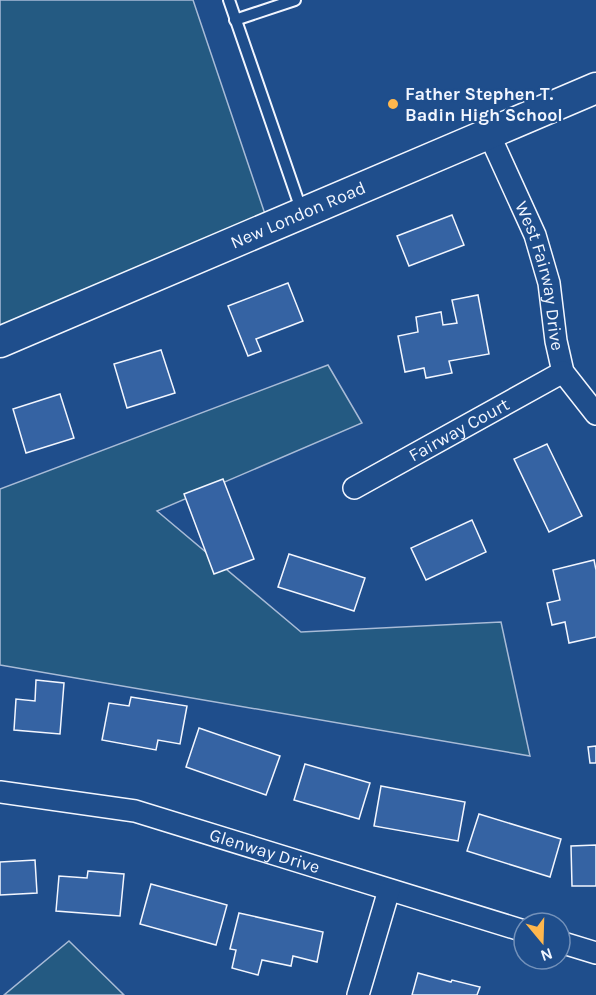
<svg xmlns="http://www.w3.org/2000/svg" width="596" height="995" font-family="Karla,sans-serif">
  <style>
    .green { fill: #245a82; stroke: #a8bbd7; stroke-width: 1.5 }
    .building { fill: #3563a3; stroke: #f2f6ff; stroke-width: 1.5 }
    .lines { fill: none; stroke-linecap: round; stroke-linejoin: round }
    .lane-casing { stroke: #f2f6ff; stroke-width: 14 }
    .street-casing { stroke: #f2f6ff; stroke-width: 24 }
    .secondary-casing { stroke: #f2f6ff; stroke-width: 33 }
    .lane { stroke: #1f4e8c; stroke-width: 10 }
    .street { stroke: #1f4e8c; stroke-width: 21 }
    .secondary { stroke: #1f4e8c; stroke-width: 30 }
    .poi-dot { fill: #ffb74d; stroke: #1f4e8c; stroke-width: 2 }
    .labels { text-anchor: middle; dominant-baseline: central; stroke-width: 4.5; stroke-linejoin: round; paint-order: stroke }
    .poi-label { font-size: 18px; font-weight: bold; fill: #f2f6ff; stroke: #1f4e8c; text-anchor: start }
    .street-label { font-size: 18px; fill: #f2f6ff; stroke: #1f4e8c }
  </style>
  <rect width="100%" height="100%" fill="#1f4e8c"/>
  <g class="green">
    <path d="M 0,0 L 193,0 L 269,226 L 0,342 Z"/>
    <path d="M 328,365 L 362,423 L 157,511 L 301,632 L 501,622 L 530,756 L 0,665 L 0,489 Z"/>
    <path d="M 69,941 L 124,995 L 4,995 Z"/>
  </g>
  <g class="building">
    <path d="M 452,215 L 464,245 L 409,266 L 397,236 Z"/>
    <path d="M 288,283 L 303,321 L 256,339 L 261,351 L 248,356 L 228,306 Z"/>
    <path d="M 478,295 L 489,354 L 449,361 L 452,373 L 426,378 L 424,368 L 405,372 L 398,336 L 418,332 L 416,317 L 441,312 L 443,325 L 457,323 L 452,300 Z"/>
    <path d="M 161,350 L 175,393 L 127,408 L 114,364 Z"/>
    <path d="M 60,394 L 74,438 L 26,453 L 13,409 Z"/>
    <path d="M 547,444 L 582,516 L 549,532 L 514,459 Z"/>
    <path d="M 223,479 L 254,559 L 214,574 L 184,494 Z"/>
    <path d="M 472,520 L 486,552 L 426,580 L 411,548 Z"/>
    <path d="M 289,554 L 365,578 L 354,611 L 278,587 Z"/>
    <path d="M 594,560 L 596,570 L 596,637 L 569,643 L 565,622 L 552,625 L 547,603 L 560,600 L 553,570 Z"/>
    <path d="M 36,680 L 64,683 L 60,734 L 14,730 L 16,699 L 35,701 Z"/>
    <path d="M 131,697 L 187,706 L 180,744 L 158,740 L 156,750 L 102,740 L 109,703 L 129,706 Z"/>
    <path d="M 199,728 L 280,756 L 266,795 L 186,767 Z"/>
    <path d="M 596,746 L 596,763 L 590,763 L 588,747 Z"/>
    <path d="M 305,764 L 370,783 L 359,819 L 294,800 Z"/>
    <path d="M 381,786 L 465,802 L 458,841 L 374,826 Z"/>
    <path d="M 479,814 L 561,839 L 550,877 L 467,851 Z"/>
    <path d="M 596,845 L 596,886 L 572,886 L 571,846 Z"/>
    <path d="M 35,860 L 37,893 L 0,895 L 0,862 Z"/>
    <path d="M 88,871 L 124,874 L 120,916 L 56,911 L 59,876 L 87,878 Z"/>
    <path d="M 151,884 L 227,905 L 216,945 L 140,924 Z"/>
    <path d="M 239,913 L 323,932 L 317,962 L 293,956 L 291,966 L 262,960 L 258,975 L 232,968 L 236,950 L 230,949 Z"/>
    <path d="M 418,973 L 451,982 L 452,980 L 480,987 L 477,995 L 412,995 Z"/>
  </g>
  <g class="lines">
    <defs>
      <g id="lane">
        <path d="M 229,0 L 302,212"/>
        <path d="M 235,20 L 295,0"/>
      </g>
      <g id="street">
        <path id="s1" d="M 489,134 L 535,235 L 549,283 L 556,341 L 563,372 L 596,414"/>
        <path id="s2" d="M 354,488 L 563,372"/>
        <path id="s3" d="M 0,792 L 135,811 L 524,931"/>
        <path d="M 560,942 L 596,953"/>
        <path d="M 358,995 L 389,890"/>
      </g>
      <g id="secondary">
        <path id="s4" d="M 0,342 L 596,88"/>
      </g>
    </defs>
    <use href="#lane" class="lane-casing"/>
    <use href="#street" class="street-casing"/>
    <use href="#secondary" class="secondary-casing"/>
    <use href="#lane" class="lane"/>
    <use href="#street" class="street"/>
    <use href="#secondary" class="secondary"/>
  </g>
  <circle class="poi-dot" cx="393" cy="104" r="6"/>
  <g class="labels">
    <g class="poi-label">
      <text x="405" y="94">Father Stephen T.<tspan x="405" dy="21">Badin High School</tspan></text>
    </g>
    <g class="street-label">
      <text stroke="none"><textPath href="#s4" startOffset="324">New London Road</textPath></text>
      <text stroke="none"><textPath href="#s1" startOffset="152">West Fairway Drive</textPath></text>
      <text stroke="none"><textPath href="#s2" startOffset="120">Fairway Court</textPath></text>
      <text stroke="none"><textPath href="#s3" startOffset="272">Glenway Drive</textPath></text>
    </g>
  </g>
  <g transform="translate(542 941) rotate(161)"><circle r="28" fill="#1f4e8c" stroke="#7391ba" stroke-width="1.5"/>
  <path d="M0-4.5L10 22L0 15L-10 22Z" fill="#ffb74d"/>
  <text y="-9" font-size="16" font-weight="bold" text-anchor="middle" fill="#f2f6ff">N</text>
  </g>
</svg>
